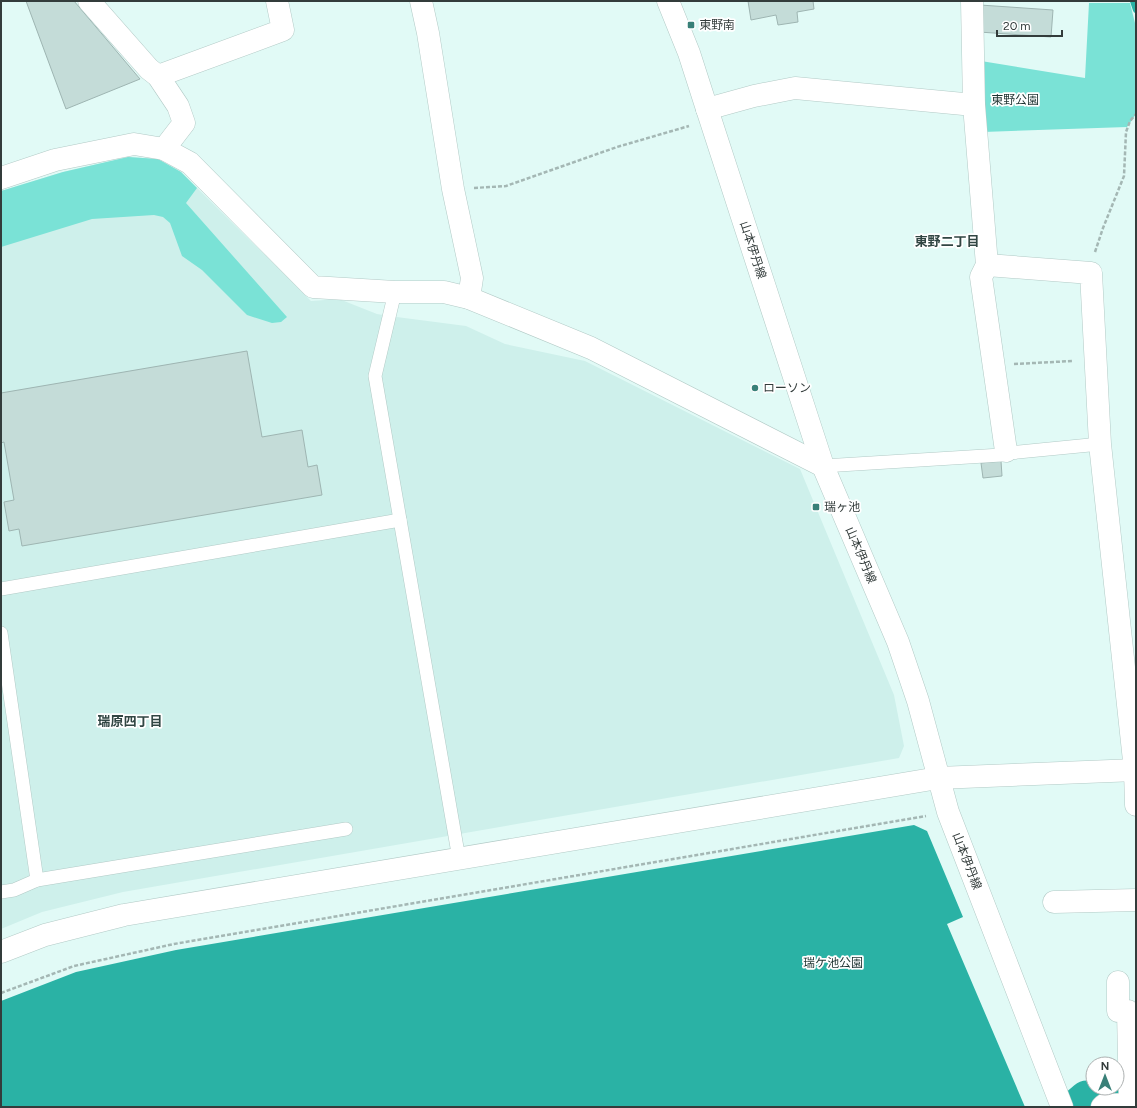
<svg xmlns="http://www.w3.org/2000/svg" width="1137" height="1108" font-family="Figtree,'Noto Sans JP',sans-serif">
  <style>
    .built { fill: #cef0eb }
    .green { fill: #7ae2d6 }
    .water { fill: #2ab2a5 }
    .lines { fill: none; stroke-linecap: round; stroke-linejoin: round }
    .stream { stroke: #2ab2a5; stroke-width: 6 }
    .river { stroke: #2ab2a5; stroke-width: 39 }
    .building { fill: #c4dcd8; stroke: #9eb5b2 }
    .service-casing { stroke: #b2cac6; stroke-width: 14 }
    .minor-casing { stroke: #b2cac6; stroke-width: 23 }
    .tertiary-casing { stroke: #b2cac6; stroke-width: 23 }
    .secondary-casing { stroke: #b2cac6; stroke-width: 23 }
    .path { stroke: #a4b7b4; stroke-width: 2.5; stroke-dasharray: 4 2; stroke-linecap: butt }
    .service { stroke: #fff; stroke-width: 13 }
    .minor { stroke: #fff; stroke-width: 22 }
    .tertiary { stroke: #fff; stroke-width: 22 }
    .secondary { stroke: #fff; stroke-width: 22 }
    .poi-dot { fill: #398078; stroke: #fff; stroke-width: 1.5 }
    .labels { text-anchor: middle; dominant-baseline: central; stroke-width: 3.5; stroke-linejoin: round; paint-order: stroke }
    .poi-label { font-size: 12px; fill: #333c3b; stroke: #fff; text-anchor: start }
    .park-label { font-size: 12px; fill: #1c3230; stroke: #fff }
    .street-label { font-size: 12px; fill: #333c3b; stroke: #fff }
    .neighbourhood-label { font-size: 13px; font-weight: bold; fill: #314643; stroke: #fff }
  </style>
  <rect width="100%" height="100%" fill="#e1faf6"/>
  <path class="built" d="M 128,157 L 158,159 L 181,172 L 311,301 L 339,299 L 377,314 L 389,316 L 466,326 L 505,344 L 585,361 L 800,469 L 894,695 L 904,746 L 899,758 L 123,892 L 42,912 L 1,929 L 1,191 L 63,172 Z"/>
  <g class="green">
    <path d="M 1089,3 L 1130,3 L 1136,27 L 1136,114 L 1127,127 L 983,132 L 981,61 L 1085,78 Z"/>
    <path d="M 128,157 L 158,159 L 181,172 L 197,188 L 186,203 L 287,317 L 281,322 L 272,323 L 247,315 L 202,270 L 182,256 L 170,223 L 163,217 L 154,215 L 92,219 L 1,247 L 1,191 L 63,172 Z"/>
  </g>
  <path class="water" d="M 914,825 L 927,831 L 963,917 L 947,924 L 1025,1107 L 1,1107 L 1,1001 L 76,972 L 176,950 Z"/>
  <g class="lines">
    <path class="stream" d="M 1133,1 L 1136,10"/>
    <path class="river" d="M 1080,1107 L 1080,1106 L 1087,1100 L 1136,1099"/>
  </g>
  <g class="building">
    <path d="M 26,1 L 74,1 L 140,79 L 66,109 Z"/>
    <path d="M 748,1 L 813,1 L 814,9 L 797,12 L 798,22 L 778,25 L 776,15 L 751,20 Z"/>
    <path d="M 980,5 L 1053,10 L 1051,37 L 979,32 Z"/>
    <path d="M 247,351 L 262,437 L 302,430 L 308,467 L 317,465 L 322,495 L 22,546 L 19,529 L 9,531 L 4,502 L 14,500 L 4,442 L 1,443 L 1,393 Z"/>
    <path d="M 1001,461 L 1002,476 L 983,478 L 981,463 Z"/>
  </g>
  <g class="lines">
    <defs>
      <g id="service">
        <path d="M 395,292 L 375,376 L 459,859"/>
        <path d="M 823,466 L 1001,455 L 1006,451 L 1009,453 L 1100,444"/>
        <path d="M 1,589 L 400,520"/>
        <path d="M 1,633 L 37,880"/>
        <path d="M 1,892 L 14,890 L 37,880 L 346,829"/>
      </g>
      <g id="minor">
        <path d="M 89,1 L 149,69 L 158,76 L 178,106 L 184,123 L 164,149"/>
        <path d="M 421,1 L 428,33 L 453,189 L 472,278 L 469,298"/>
        <path d="M 972,1 L 974,105 L 987,265 L 981,277 L 1006,451"/>
        <path d="M 158,76 L 283,30 L 277,1"/>
        <path d="M 707,109 L 754,96 L 795,88 L 974,105"/>
        <path d="M 987,265 L 1091,273 L 1100,444 L 1135,770 L 1136,805"/>
        <path d="M 1054,902 L 1136,900"/>
        <path d="M 1118,982 L 1118,1011 L 1128,1011 L 1130,1104"/>
        <path d="M 1102,1107 L 1104,1105 L 1136,1104"/>
      </g>
      <g id="tertiary">
        <path d="M 1,178 L 55,160 L 134,144 L 164,149 L 190,163 L 313,287 L 395,292 L 444,292 L 469,298 L 591,348 L 823,466"/>
        <path d="M 1,952 L 45,935 L 124,915 L 938,778 L 1136,770"/>
      </g>
      <path id="secondary" d="M 668,1 L 689,53 L 707,109 L 823,466 L 898,642 L 918,701 L 948,812 L 1062,1107"/>
    </defs>
    <use href="#service" class="service-casing"/>
    <use href="#minor" class="minor-casing"/>
    <use href="#tertiary" class="tertiary-casing"/>
    <use href="#secondary" class="secondary-casing"/>
    <g class="path">
      <path d="M 474,188 L 506,186 L 617,147 L 689,126"/>
      <path d="M 1095,252 L 1103,228 L 1124,176 L 1126,132 L 1130,121 L 1136,114"/>
      <path d="M 1014,364 L 1073,361"/>
      <path d="M 1,993 L 74,966 L 174,944 L 926,816"/>
    </g>
    <use href="#service" class="service"/>
    <use href="#minor" class="minor"/>
    <use href="#tertiary" class="tertiary"/>
    <use href="#secondary" class="secondary"/>
  </g>
  <g class="poi-dot">
    <rect x="687" y="21" width="8" height="8" rx="2"/>
    <circle cx="755" cy="388" r="4"/>
    <rect x="812" y="503" width="8" height="8" rx="2"/>
  </g>
  <g class="labels">
    <g class="poi-label">
      <text x="699" y="25">東野南</text>
      <text x="763" y="388">ローソン</text>
      <text x="824" y="507">瑞ヶ池</text>
    </g>
    <g class="park-label">
      <text x="1015" y="100">東野公園</text>
      <text x="833" y="963">瑞ケ池公園</text>
    </g>
    <g class="street-label">
      <text transform="translate(753 250) rotate(72)">山本伊丹線</text>
      <text transform="translate(861 555) rotate(67)">山本伊丹線</text>
      <text transform="translate(967 861) rotate(69)">山本伊丹線</text>
    </g>
    <g class="neighbourhood-label">
      <text x="947" y="241">東野二丁目</text>
      <text x="130" y="721">瑞原四丁目</text>
    </g>
  </g>
  <rect width="1137" height="1108" fill="none" stroke="#333c3b" stroke-width="4"/>
  <g transform="translate(1105 1076)"><circle r="19" fill="#ffffff" stroke="#adb1b1"/>
  <path d="M0-3L7 15L0 10L-7 15Z" fill="#398078"/>
  <text y="-6" font-size="11" font-weight="bold" text-anchor="middle" fill="#333c3b">N</text>
  </g>
  <path d="M997 30v6h65v-6" fill="none" stroke="#333c3b" stroke-width="2"/>
  <text x="1003" y="30" font-size="12" fill="#333c3b" stroke="#ffffff" stroke-width="3" paint-order="stroke">20 m</text>
</svg>
